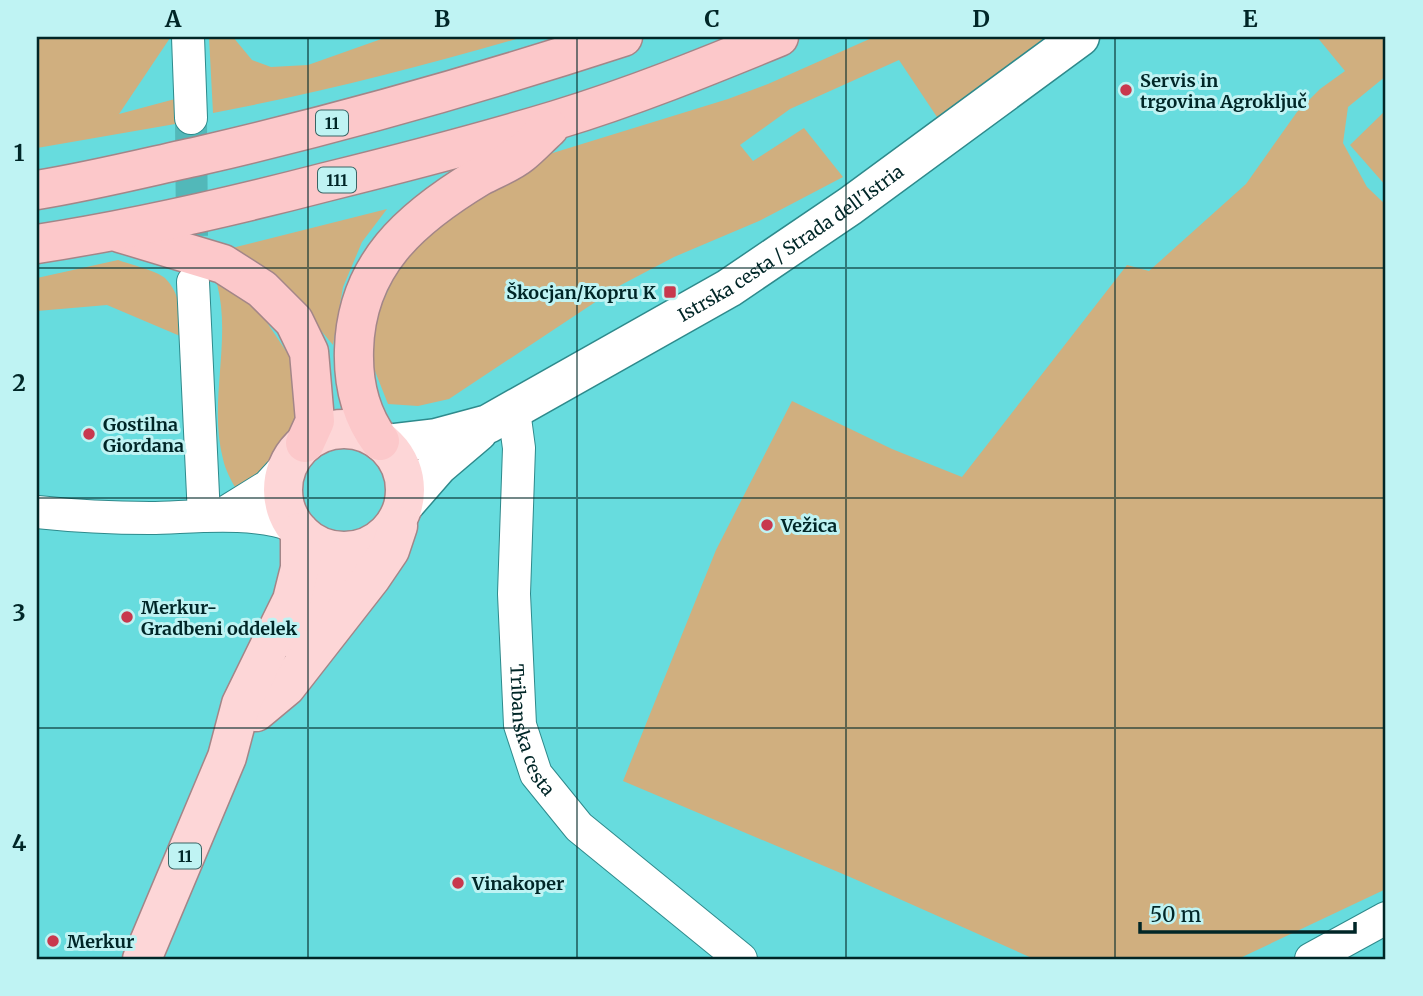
<svg xmlns="http://www.w3.org/2000/svg" width="1423" height="996" font-family="Merriweather,serif">
  <style>
    .green { fill: #d0af7f }
    .lines { fill: none; stroke-linecap: round; stroke-linejoin: round }
    .minor-tunnel { stroke: #52b8b9; stroke-width: 32; stroke-dasharray: 32 16; stroke-linecap: butt }
    .minor-casing { stroke: #2e8a8c; stroke-width: 34 }
    .tertiary-casing { stroke: #2e8a8c; stroke-width: 41 }
    .primary-casing { stroke: #a38688; stroke-width: 41 }
    .trunk-casing { stroke: #a38688; stroke-width: 41 }
    .minor { stroke: #fff; stroke-width: 32 }
    .tertiary { stroke: #fff; stroke-width: 38 }
    .primary { stroke: #fdd6d7; stroke-width: 38 }
    .trunk { stroke: #fcc8ca; stroke-width: 38 }
    .grid { fill: none; stroke: #002627; stroke-width: 2; stroke-opacity: 0.55 }
    .poi-dot { fill: #c8384e; stroke: #bff3f3; stroke-width: 2.5 }
    .labels { text-anchor: middle; dominant-baseline: central; stroke-width: 6; stroke-linejoin: round; paint-order: stroke }
    .shield { fill: #bff3f3; stroke: #396464; stroke-width: 2 }
    .shield-label { font-size: 16px; font-weight: bold; fill: #002627 }
    .poi-label { font-size: 18px; font-weight: bold; fill: #002627; stroke: #bff3f3; text-anchor: start }
    .street-label { font-size: 18px; fill: #002627; stroke: #bff3f3 }
    .neatline { fill: none; stroke: #002627; stroke-width: 2.5 }
    .grid-label { font-size: 23px; text-anchor: middle; font-weight: bold; fill: #002627 }
  </style>
  <rect width="100%" height="100%" fill="#67dcde"/>
  <g class="green">
    <path d="M 37,37 L 170,38 L 119,114 L 175,99 L 181,123 L 37,148 Z"/>
    <path d="M 209,37 L 233,37 L 252,60 L 271,67 L 308,65 L 387,37 L 523,37 C 421,67 318,93 213,113 Z"/>
    <path d="M 874,37 L 1052,37 L 939,120 L 899,60 L 790,109 L 740,145 L 753,161 L 804,128 L 843,177 L 759,221 L 674,257 L 621,285 L 449,399 L 418,406 L 388,404 L 371,361 L 373,324 L 409,244 L 530,160 L 728,99 L 768,84 Z"/>
    <path d="M 1317,37 L 1386,37 L 1386,76 L 1348,107 L 1343,143 L 1367,187 L 1386,205 L 1386,889 L 1238,959 L 1034,959 L 850,877 L 623,781 L 716,550 L 792,401 L 892,449 L 962,477 L 1127,265 L 1149,271 L 1246,184 L 1297,112 L 1320,89 L 1345,71 Z"/>
    <path d="M 1386,110 L 1386,186 L 1350,145 Z"/>
    <path d="M 387,209 L 362,242 L 343,287 L 333,345 L 303,309 L 228,249 Z"/>
    <path d="M 118,260 C 129,264 157,271 165,278 C 180,293 183,316 180,336 L 107,305 L 37,311 L 37,278 Z"/>
    <path d="M 217,284 L 258,309 L 290,357 L 300,411 L 284,441 L 257,475 L 236,489 C 231,480 225,469 223,459 C 208,402 232,340 217,284 Z"/>
  </g>
  <g class="lines">
    <path class="minor-tunnel" d="M 191,118 L 192,236"/>
    <defs>
      <g id="minor">
        <path d="M 188,37 L 191,118"/>
        <path d="M 193,282 L 204,516"/>
        <path id="s1" d="M 514,411 L 519,448 L 514,594 L 520,725 L 536,774 L 579,827 L 741,959"/>
        <path d="M 37,512 C 75,516 112,518 150,518 C 197,517 250,510 295,526"/>
        <path d="M 221,515 L 268,486 L 290,462"/>
        <path d="M 1311,959 L 1386,918"/>
      </g>
      <g id="tertiary">
        <path id="s2" d="M 385,444 L 436,438 L 488,424 L 729,288 L 850,206 L 1080,37"/>
        <path d="M 404,505 L 438,466 L 478,432"/>
      </g>
      <g id="primary">
        <circle cx="344" cy="490" r="61"/>
        <path d="M 297,641 L 334,574 L 351,551"/>
        <path d="M 256,712 L 286,687 L 371,578 L 390,550 L 398,526"/>
        <path d="M 142,959 L 227,757 L 241,704 L 292,600 L 300,568 L 300,532"/>
      </g>
      <g id="trunk">
        <path d="M 37,190 C 93,181 148,167 203,155 C 345,122 485,82 623,37"/>
        <path d="M 120,233 L 223,264 L 262,289 L 294,321 L 309,352 L 315,421 L 305,443"/>
        <path d="M 37,244 C 134,229 230,207 326,182 C 403,163 480,143 556,120 C 632,97 706,67 779,37"/>
        <path d="M 380,441 C 360,414 353,383 354,350 C 356,265 411,218 479,177 C 493,169 509,164 521,154 C 531,146 539,137 549,128"/>
      </g>
    </defs>
    <use href="#minor" class="minor-casing"/>
    <use href="#tertiary" class="tertiary-casing"/>
    <use href="#primary" class="primary-casing"/>
    <use href="#trunk" class="trunk-casing"/>
    <use href="#minor" class="minor"/>
    <use href="#tertiary" class="tertiary"/>
    <use href="#primary" class="primary"/>
    <use href="#trunk" class="trunk"/>
  </g>
  <path class="grid" d="M 308,37 L 308,959M 577,37 L 577,959M 846,37 L 846,959M 1115,37 L 1115,959M 37,268 L 1386,268M 37,498 L 1386,498M 37,728 L 1386,728"/>
  <g class="poi-dot">
    <circle cx="1126" cy="90" r="7"/>
    <rect x="663" y="285" width="14" height="14" rx="3.5"/>
    <circle cx="89" cy="434" r="7"/>
    <circle cx="767" cy="525" r="7"/>
    <circle cx="127" cy="617" r="7"/>
    <circle cx="458" cy="883" r="7"/>
    <circle cx="53" cy="941" r="7"/>
  </g>
  <g class="labels">
    <g class="shield">
      <rect x="316" y="110.5" width="32" height="25" rx="5"/>
      <rect x="318" y="167.5" width="38" height="25" rx="5"/>
      <rect x="169" y="843.5" width="32" height="25" rx="5"/>
    </g>
    <g class="shield-label">
      <text x="332" y="123">11</text>
      <text x="337" y="180">111</text>
      <text x="185" y="856">11</text>
    </g>
    <g class="poi-label">
      <text x="1140" y="80">Servis in<tspan x="1140" dy="21">trgovina Agroključ</tspan></text>
      <text x="656" y="292" text-anchor="end">Škocjan/Kopru K</text>
      <text x="103" y="424">Gostilna<tspan x="103" dy="21">Giordana</tspan></text>
      <text x="781" y="525">Vežica</text>
      <text x="141" y="607">Merkur-<tspan x="141" dy="21">Gradbeni oddelek</tspan></text>
      <text x="472" y="883">Vinakoper</text>
      <text x="67" y="941">Merkur</text>
    </g>
    <g class="street-label">
      <text stroke="none"><textPath href="#s2" startOffset="458">Istrska cesta / Strada dell'Istria</textPath></text>
      <text stroke="none"><textPath href="#s1" startOffset="322">Tribanska cesta</textPath></text>
    </g>
  </g>
  <rect width="1423" height="996" fill="none" stroke="#bff3f3" stroke-width="77"/>
  <path d="M1140 922v10h215v-10" fill="none" stroke="#002627" stroke-width="3.5"/>
  <text x="1150" y="922" font-size="21" fill="#002627" stroke="#bff3f3" stroke-width="5" paint-order="stroke">50 m</text>
  <rect x="38" y="38" width="1346" height="920" class="neatline"/>
  <g class="grid-label">
    <text x="173" y="27">A</text>
    <text x="442" y="27">B</text>
    <text x="712" y="27">C</text>
    <text x="981" y="27">D</text>
    <text x="1250" y="27">E</text>
    <text x="19" y="161">1</text>
    <text x="19" y="391">2</text>
    <text x="19" y="621">3</text>
    <text x="19" y="851">4</text>
  </g>
</svg>
